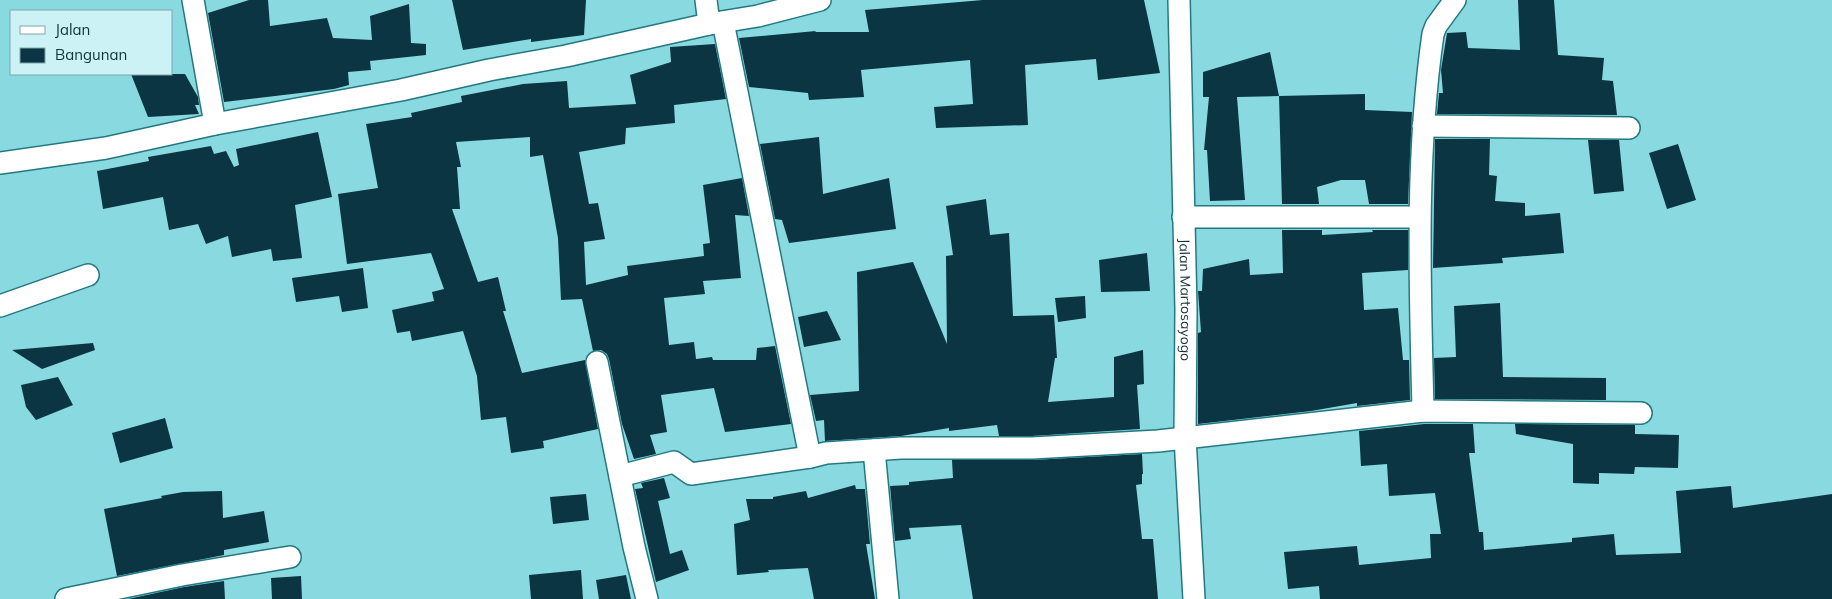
<svg xmlns="http://www.w3.org/2000/svg" width="1832" height="599" font-family="Mulish,sans-serif">
  <style>
    .building { fill: #0b3542 }
    .lines { fill: none; stroke-linecap: round; stroke-linejoin: round }
    .minor-casing { stroke: #247981; stroke-width: 24 }
    .minor { stroke: #fff; stroke-width: 21 }
    .labels { text-anchor: middle; dominant-baseline: central; stroke-width: 5; stroke-linejoin: round; paint-order: stroke }
    .street-label { font-size: 14px; fill: #103336; stroke: #ccf2f5 }
  </style>
  <rect width="100%" height="100%" fill="#89d9e0"/>
  <g class="building">
    <path d="M 249,0 L 268,0 L 270,26 L 327,18 L 333,38 L 372,40 L 370,16 L 409,4 L 411,43 L 426,44 L 426,55 L 370,61 L 371,70 L 348,72 L 349,85 L 334,89 L 224,102 L 208,13 Z"/>
    <path d="M 452,0 L 586,0 L 584,35 L 531,42 L 531,39 L 463,50 Z"/>
    <path d="M 983,0 L 1144,0 L 1160,73 L 1098,80 L 1096,59 L 1025,65 L 1028,125 L 936,128 L 934,107 L 973,104 L 970,60 L 861,70 L 864,97 L 809,100 L 808,93 L 749,87 L 739,38 L 816,31 L 815,32 L 869,32 L 865,10 Z"/>
    <path d="M 1518,0 L 1554,0 L 1558,55 L 1604,58 L 1602,80 L 1613,81 L 1617,115 L 1437,114 L 1439,93 L 1443,93 L 1441,70 L 1447,33 L 1466,32 L 1468,48 L 1520,50 Z"/>
    <path d="M 715,44 L 726,99 L 674,105 L 675,123 L 626,128 L 625,144 L 579,152 L 589,204 L 598,203 L 605,239 L 584,242 L 586,285 L 628,275 L 627,266 L 704,256 L 703,244 L 710,243 L 703,185 L 742,178 L 749,216 L 735,215 L 741,278 L 703,281 L 705,294 L 664,298 L 669,345 L 694,342 L 696,359 L 712,357 L 713,360 L 756,360 L 757,348 L 775,346 L 791,424 L 725,432 L 714,388 L 661,395 L 667,432 L 650,435 L 656,454 L 634,459 L 622,424 L 609,359 L 607,354 L 601,350 L 593,351 L 582,299 L 561,300 L 558,238 L 543,155 L 530,157 L 530,137 L 456,142 L 461,167 L 457,167 L 460,209 L 452,209 L 478,282 L 498,277 L 506,311 L 503,311 L 522,373 L 585,360 L 598,429 L 543,441 L 544,448 L 511,453 L 506,417 L 481,420 L 477,376 L 463,331 L 412,341 L 410,331 L 397,333 L 392,310 L 434,301 L 432,292 L 444,289 L 431,253 L 347,264 L 338,194 L 378,188 L 366,124 L 412,117 L 411,113 L 462,102 L 461,96 L 523,84 L 567,81 L 569,108 L 636,104 L 630,75 L 671,62 L 670,47 Z"/>
    <path d="M 1270,52 L 1279,96 L 1237,97 L 1245,200 L 1210,201 L 1207,150 L 1204,150 L 1209,97 L 1203,97 L 1203,72 Z"/>
    <path d="M 131,74 L 185,74 L 198,97 L 199,105 L 195,105 L 199,114 L 148,117 Z"/>
    <path d="M 1365,94 L 1365,110 L 1412,112 L 1408,204 L 1369,204 L 1365,180 L 1341,180 L 1317,187 L 1319,204 L 1282,204 L 1279,96 Z"/>
    <path d="M 318,132 L 332,197 L 295,205 L 302,258 L 273,261 L 271,249 L 232,257 L 228,236 L 206,244 L 198,224 L 169,230 L 163,197 L 103,209 L 97,171 L 149,161 L 148,157 L 211,146 L 214,154 L 226,151 L 234,167 L 239,165 L 236,149 Z"/>
    <path d="M 819,137 L 823,194 L 889,178 L 896,229 L 789,243 L 782,220 L 775,219 L 760,144 Z"/>
    <path d="M 1435,139 L 1490,139 L 1489,175 L 1497,176 L 1495,201 L 1525,203 L 1525,216 L 1560,213 L 1564,253 L 1502,258 L 1503,263 L 1433,268 Z"/>
    <path d="M 1588,140 L 1619,140 L 1624,191 L 1594,194 Z"/>
    <path d="M 1678,144 L 1696,200 L 1667,209 L 1649,153 Z"/>
    <path d="M 986,199 L 990,235 L 1009,233 L 1013,316 L 1054,315 L 1057,358 L 1055,358 L 1048,402 L 1114,397 L 1114,357 L 1143,350 L 1144,384 L 1137,385 L 1140,429 L 1032,436 L 999,436 L 997,425 L 949,431 L 949,428 L 901,436 L 825,441 L 824,420 L 816,421 L 810,395 L 859,391 L 857,272 L 913,262 L 947,344 L 946,256 L 953,255 L 946,206 Z"/>
    <path d="M 1282,230 L 1322,230 L 1322,235 L 1373,232 L 1372,230 L 1408,230 L 1408,270 L 1362,273 L 1364,310 L 1398,308 L 1403,360 L 1409,360 L 1410,400 L 1357,406 L 1357,403 L 1311,411 L 1198,424 L 1198,333 L 1201,332 L 1198,291 L 1202,291 L 1203,269 L 1249,259 L 1250,275 L 1283,273 Z"/>
    <path d="M 1147,253 L 1150,291 L 1101,292 L 1099,260 Z"/>
    <path d="M 363,268 L 368,308 L 342,312 L 339,296 L 296,302 L 292,278 Z"/>
    <path d="M 1085,296 L 1086,318 L 1058,322 L 1055,298 Z"/>
    <path d="M 1500,303 L 1503,377 L 1606,378 L 1606,400 L 1435,399 L 1434,358 L 1456,357 L 1454,306 Z"/>
    <path d="M 827,311 L 841,340 L 804,347 L 798,317 Z"/>
    <path d="M 93,343 L 95,350 L 42,369 L 12,350 Z"/>
    <path d="M 58,377 L 73,405 L 36,420 L 26,407 L 21,385 Z"/>
    <path d="M 165,418 L 173,448 L 120,463 L 112,433 Z"/>
    <path d="M 1424,424 L 1473,424 L 1475,453 L 1469,453 L 1479,532 L 1483,532 L 1484,550 L 1572,542 L 1572,538 L 1614,534 L 1616,555 L 1681,553 L 1676,491 L 1731,486 L 1733,508 L 1832,494 L 1832,599 L 1320,599 L 1319,586 L 1288,589 L 1284,552 L 1357,546 L 1359,565 L 1431,558 L 1430,534 L 1441,534 L 1435,493 L 1389,496 L 1387,464 L 1361,466 L 1359,431 Z"/>
    <path d="M 1515,424 L 1635,425 L 1635,434 L 1679,435 L 1678,468 L 1635,467 L 1634,474 L 1599,473 L 1599,484 L 1573,483 L 1573,444 L 1516,434 Z"/>
    <path d="M 1142,454 L 1143,474 L 1142,474 L 1142,484 L 1136,485 L 1142,539 L 1153,539 L 1158,599 L 973,599 L 961,525 L 909,528 L 911,539 L 895,541 L 890,486 L 909,485 L 909,482 L 953,478 L 952,460 L 1033,460 Z"/>
    <path d="M 664,478 L 670,498 L 658,501 L 670,554 L 682,550 L 689,570 L 656,582 L 635,489 L 643,488 L 641,483 Z"/>
    <path d="M 855,485 L 856,489 L 865,489 L 870,544 L 866,544 L 875,599 L 814,599 L 808,568 L 768,570 L 769,572 L 737,575 L 734,524 L 750,520 L 746,499 L 773,499 L 773,497 L 806,491 L 808,498 Z"/>
    <path d="M 222,491 L 223,518 L 264,511 L 269,542 L 224,550 L 224,555 L 117,576 L 104,509 L 162,498 L 161,496 L 183,492 Z"/>
    <path d="M 586,494 L 589,520 L 553,524 L 550,497 Z"/>
    <path d="M 581,570 L 583,599 L 531,599 L 529,575 Z"/>
    <path d="M 626,575 L 631,599 L 599,599 L 596,580 Z"/>
    <path d="M 301,576 L 302,599 L 272,599 L 271,578 Z"/>
    <path d="M 224,581 L 225,599 L 128,599 L 184,587 Z"/>
  </g>
  <g class="lines">
    <defs>
      <g id="minor">
        <path d="M 193,0 L 215,124"/>
        <path d="M 706,0 L 709,24"/>
        <path id="s1" d="M 1179,0 L 1186,309 L 1185,437 L 1194,599"/>
        <path d="M 723,22 L 810,457"/>
        <path d="M 1423,126 L 1629,128"/>
        <path d="M 0,163 L 106,148 L 215,124 L 401,90 L 489,70 L 566,56 L 709,24 L 758,16 L 820,0"/>
        <path d="M 1183,217 L 1419,217"/>
        <path d="M 0,306 L 88,275"/>
        <path d="M 597,362 L 634,547 L 647,599"/>
        <path d="M 1423,411 C 1420,285 1415,159 1433,34 L 1436,26 L 1455,0"/>
        <path d="M 874,450 L 888,599"/>
        <path d="M 620,476 L 674,462 L 691,474 L 810,457 L 826,453 L 901,448 L 1032,448 L 1158,441 L 1423,411 L 1641,413"/>
        <path d="M 66,599 L 182,575 L 290,557"/>
      </g>
    </defs>
    <use href="#minor" class="minor-casing"/>
    <use href="#minor" class="minor"/>
  </g>
  <g class="labels">
    <g class="street-label">
      <text stroke="none"><textPath href="#s1" startOffset="300">Jalan Martosayogo</textPath></text>
    </g>
  </g>
  <rect x="10" y="10" width="162" height="65" fill="#ccf2f5" stroke="#81a6a9"/>
  <rect x="20" y="26" width="25" height="8" fill="#ffffff" stroke="#81a6a9"/>
  <text x="55" y="35" font-size="15" fill="#103336">Jalan</text>
  <rect x="20" y="48" width="25" height="15" fill="#0b3542" stroke="#81a6a9"/>
  <text x="55" y="60" font-size="15" fill="#103336">Bangunan</text>
</svg>
